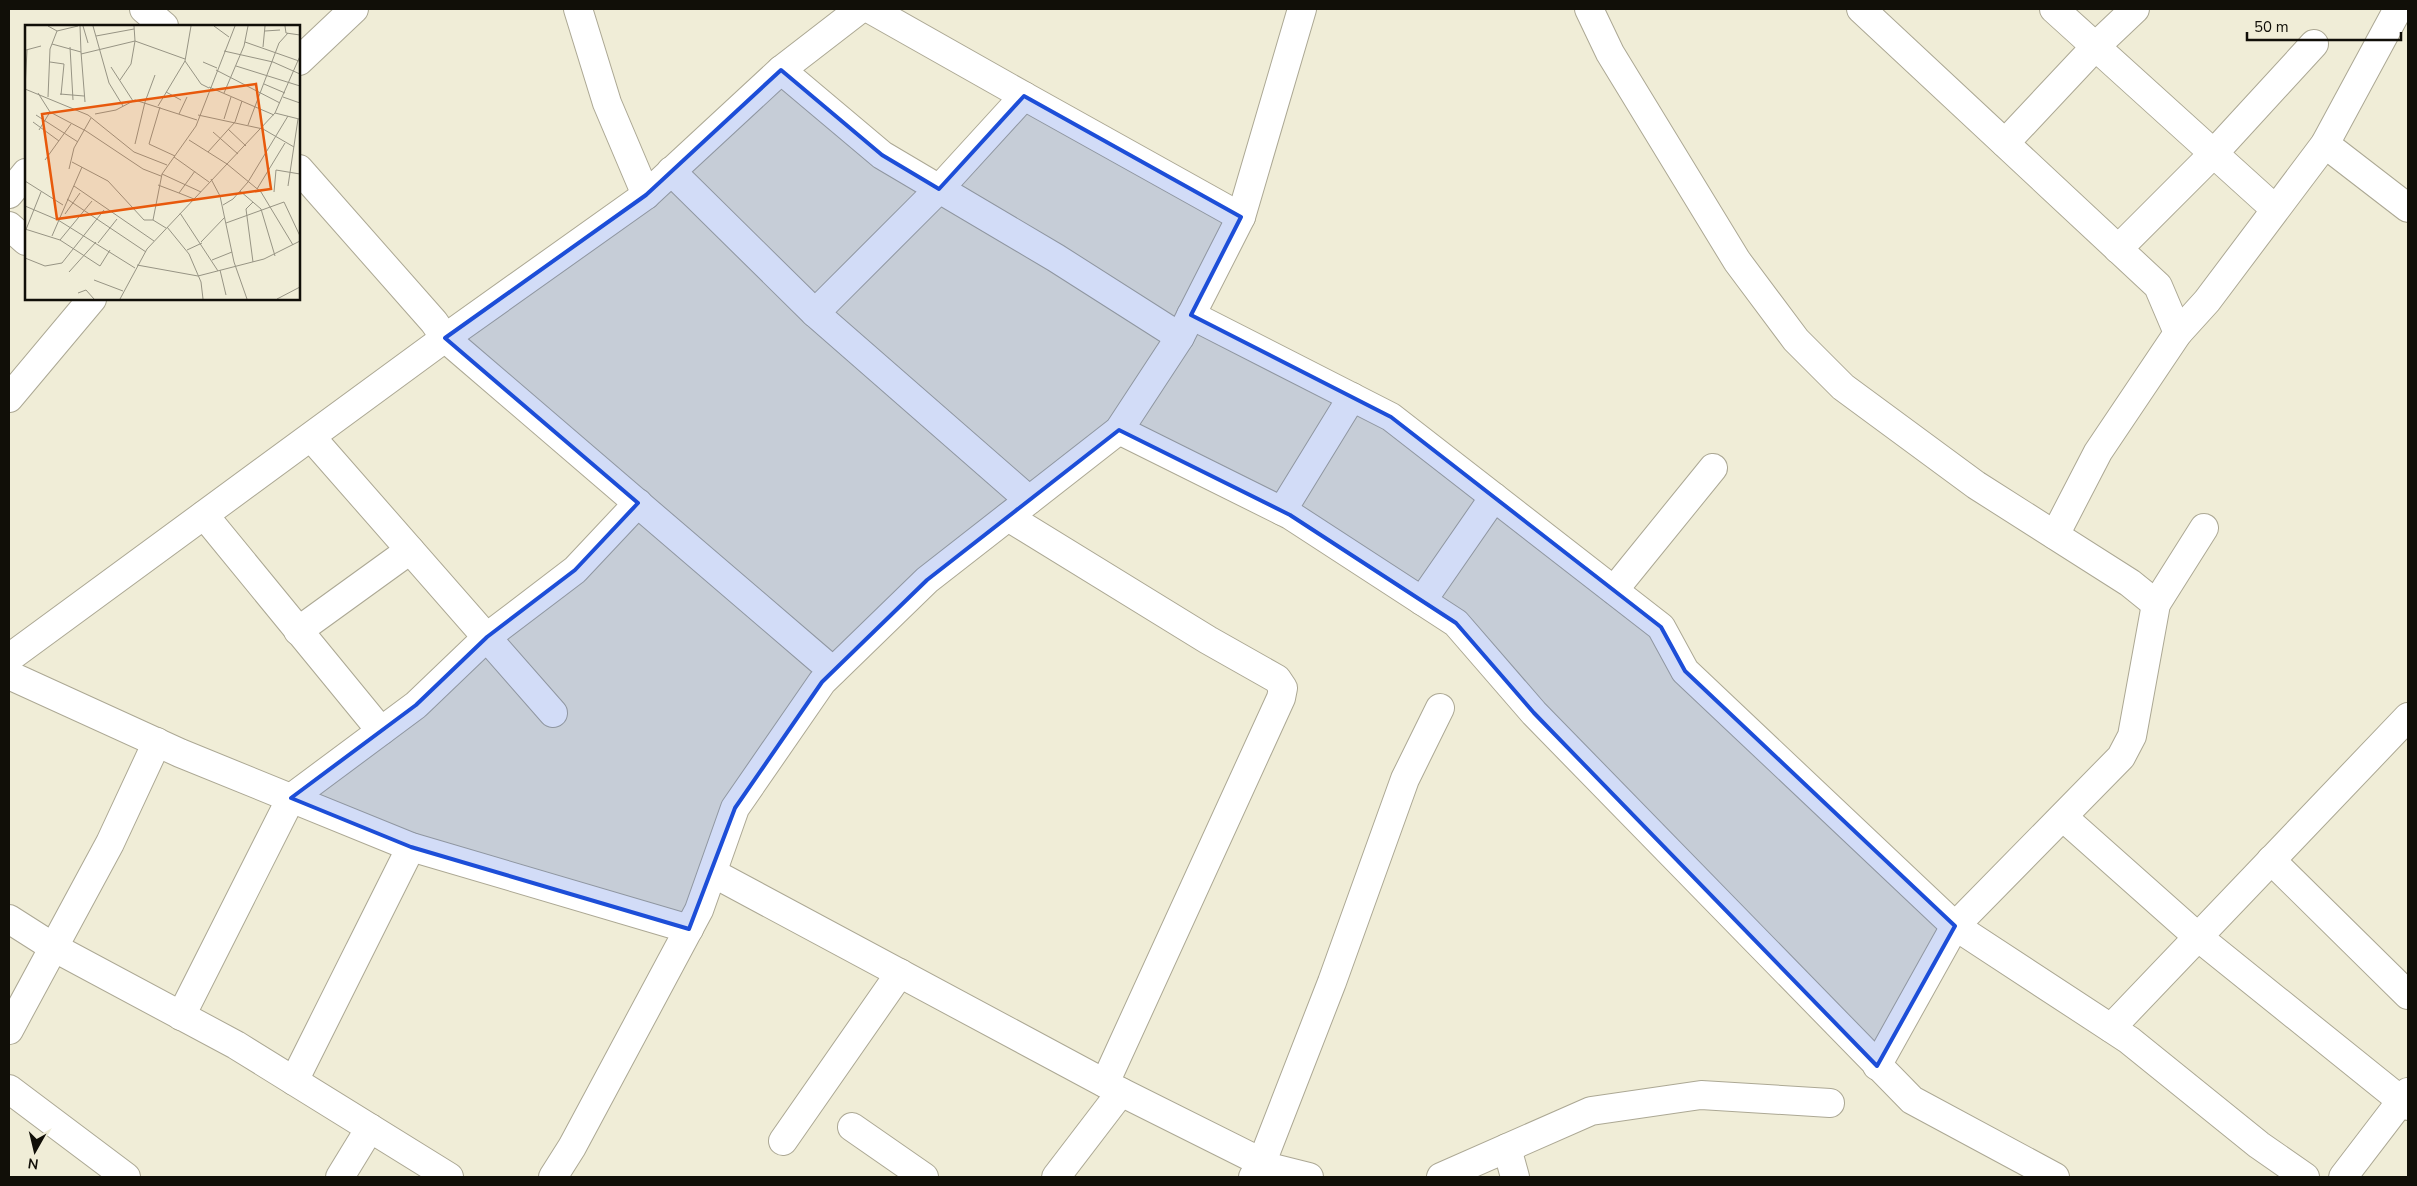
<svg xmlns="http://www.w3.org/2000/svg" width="2417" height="1186" font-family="'Nunito Sans',sans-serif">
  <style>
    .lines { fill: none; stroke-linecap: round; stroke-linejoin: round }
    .minor-casing { stroke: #aca894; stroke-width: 30 }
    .minor { stroke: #fff; stroke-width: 28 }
    .marked { fill: #1d4ed8; fill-opacity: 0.2; stroke: #1d4ed8; stroke-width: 4; stroke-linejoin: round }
    .inset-road { fill: none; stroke: #979484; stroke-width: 1 }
    .view { fill: #e8590c; fill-opacity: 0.15; stroke: #e8590c; stroke-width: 2.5 }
    .inset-edge { fill: none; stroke: #110f08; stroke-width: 2.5 }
  </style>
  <rect width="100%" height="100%" fill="#f0edd7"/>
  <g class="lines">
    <defs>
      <g id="minor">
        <path d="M 144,9 L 164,26"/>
        <path d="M 578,9 L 607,103 L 646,195"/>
        <path d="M 1589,9 L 1610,53 L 1737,261 L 1796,340 L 1843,387 L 1976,485 L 2130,583 L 2156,604"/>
        <path d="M 1861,9 L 2158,286 L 2178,333"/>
        <path d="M 2054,9 L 2275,209"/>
        <path d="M 299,61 L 354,9"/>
        <path d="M 781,70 L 882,155 L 1056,258 L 1180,337"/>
        <path d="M 1024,96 L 1241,217"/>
        <path d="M 2005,143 L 2096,46 L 2135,9"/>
        <path d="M 2325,144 L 2408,208"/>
        <path d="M 299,169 L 434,322 L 445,338 L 833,671"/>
        <path d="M 671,171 L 815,313 L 1029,500"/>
        <path d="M 9,194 L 26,173"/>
        <path d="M 9,226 L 26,241"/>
        <path d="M 2118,249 L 2214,153 L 2314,44"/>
        <path d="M 815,313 L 939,189 L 1024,96 L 870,9"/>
        <path d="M 1191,315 L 1391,417 L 1661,627 L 1685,671 L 1955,926 L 2129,1040 L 2259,1145 L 2305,1177"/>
        <path d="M 9,398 L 92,299"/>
        <path d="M 1119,430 L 1290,515 L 1456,623 L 1534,713 L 1912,1100 L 2055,1177"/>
        <path d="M 311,437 L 553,713"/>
        <path d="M 1282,511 L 1352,397"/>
        <path d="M 204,515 L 381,731"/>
        <path d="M 1008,517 L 1208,640 L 1277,679 L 1283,688 L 1281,698 L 1105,1083"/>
        <path d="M 2055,535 L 2098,452 L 2178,333 L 2207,301 L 2325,144 L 2398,9"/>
        <path d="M 1614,590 L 1713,468"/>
        <path d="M 1422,601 L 1494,497"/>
        <path d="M 298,631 L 410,550"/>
        <path d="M 9,658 L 445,338 L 646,195 L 781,70 L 860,9"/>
        <path d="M 9,675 L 180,753 L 411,847 L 689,929"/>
        <path d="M 2063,817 L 2198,937 L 2408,1106"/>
        <path d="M 2271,860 L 2408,995"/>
        <path d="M 713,873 L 1121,1092 L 1273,1168 L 1309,1177"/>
        <path d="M 9,919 L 53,947 L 236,1045 L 449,1177"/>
        <path d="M 181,1016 L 291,798 L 416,705 L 487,637 L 575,570 L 638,503"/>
        <path d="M 2111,1028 L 2408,717"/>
        <path d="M 9,1030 L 110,843 L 157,742"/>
        <path d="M 1877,1066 L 1955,926 L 2121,757 L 2132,736 L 2156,604 L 2204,528"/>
        <path d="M 294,1081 L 411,847"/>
        <path d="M 9,1089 L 126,1177"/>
        <path d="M 852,1127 L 924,1177"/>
        <path d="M 783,1141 L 900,973"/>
        <path d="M 1507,1148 L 1515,1177"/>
        <path d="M 340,1177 L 370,1128"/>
        <path d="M 553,1177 L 572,1147 L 699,910 L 735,808 L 822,682 L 927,580 L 1119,430 L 1180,337 L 1241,217 L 1302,9"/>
        <path d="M 1056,1177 L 1121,1092"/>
        <path d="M 1253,1177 L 1262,1162 L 1332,982 L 1405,779 L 1440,708"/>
        <path d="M 1441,1177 L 1591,1111 L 1701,1095 L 1830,1103"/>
        <path d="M 2343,1177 L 2408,1092"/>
      </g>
    </defs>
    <use href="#minor" class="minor-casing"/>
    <use href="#minor" class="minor"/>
  </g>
  <path class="marked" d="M 781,70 L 882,155 L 939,189 L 1024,96 L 1241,217 L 1191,315 L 1391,417 L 1661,627 L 1685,671 L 1955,926 L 1877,1066 L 1534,713 L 1456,623 L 1290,515 L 1119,430 L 927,580 L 822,682 L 735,808 L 689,929 L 411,847 L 291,798 L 416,705 L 487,637 L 575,570 L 638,503 L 445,338 L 646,195 Z"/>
  <g transform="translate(25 25)">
    <rect width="275" height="275" fill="#f0edd7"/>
    <path class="inset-road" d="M 55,1 L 56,27M 58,1 L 63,18M 68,1 L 84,58 L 98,81M 189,1 L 204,12M 260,1 L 261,8 L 275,10M 32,6 L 53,1M 240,6 L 255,5M 71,11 L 109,4M 220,17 L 274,36M 27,19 L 56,27 L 60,77M 45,22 L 48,75M 238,22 L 240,1M 1,25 L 16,21M 199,26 L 248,37 L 275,49M 56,29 L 110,16 L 109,1M 160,36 L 176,59 L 184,63M 25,37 L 39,39 L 36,70M 178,37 L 192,43M 211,41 L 275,61M 86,42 L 108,76M 191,45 L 255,78M 95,55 L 106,39 L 110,16 L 160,34M 239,59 L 260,68M 184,62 L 249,90M 0,64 L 63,90 L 109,127 L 142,140M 0,64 L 2,25M 141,67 L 156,75M 13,68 L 25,87 L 61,106 L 118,144 L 136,151M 199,68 L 219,21 L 223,1M 35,69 L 59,71M 23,72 L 25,24 L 32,6 L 23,1M 258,72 L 275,78M 133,81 L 160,36 L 166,1M 135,82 L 124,119 L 150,131M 250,88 L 274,94M 70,89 L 91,85 L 110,75 L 172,95M 154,89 L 162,72M 11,90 L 53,117M 173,90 L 238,104 L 269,122M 199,94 L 206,72M 8,97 L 34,116M 223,100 L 254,18 L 263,8M 203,104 L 221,121M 14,105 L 25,87M 188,107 L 213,129M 164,115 L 202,139 L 236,167 L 268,220M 110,119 L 120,77 L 130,50M 183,127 L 210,97 L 217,76M 149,132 L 184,157M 20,135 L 46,99M 47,137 L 83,156 L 119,195 L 128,195 L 137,149 L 171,101 L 210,1M 44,144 L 49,123 L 66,93M 137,149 L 176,167M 186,154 L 195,171 L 209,237 L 222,274M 0,156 L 38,180M 133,160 L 154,168M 49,161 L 129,216M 263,161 L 273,94M 232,164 L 260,118M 215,166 L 236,184 L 250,231M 249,167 L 251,145 L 275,149M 42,174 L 121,227M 169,174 L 154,168 L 170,146M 198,180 L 208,174 L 223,157 L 263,91M 0,181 L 33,195 L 110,243M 155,188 L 193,246M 40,189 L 55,168M 128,195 L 141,203M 201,198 L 259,177 L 275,211M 142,202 L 164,229 L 176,257 L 178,274M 0,204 L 35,215 L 75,241 L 85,225M 0,207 L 16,167M 27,211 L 57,142M 35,215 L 67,176M 176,217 L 200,192M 73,218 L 92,194M 162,225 L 177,218M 0,233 L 20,241 L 37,238 L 79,185M 187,235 L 207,227M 228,237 L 221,184 L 228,177M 112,240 L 173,251 L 239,234 L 275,216M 195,245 L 201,270M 44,247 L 71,217M 69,255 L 98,266M 53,268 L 61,265 L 69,274M 95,274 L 122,224 L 250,88 L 275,31M 252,274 L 275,262"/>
    <path class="view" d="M 231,59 L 246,164 L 32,194 L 17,89 Z"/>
    <rect width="275" height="275" class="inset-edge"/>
  </g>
  <rect width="2417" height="1186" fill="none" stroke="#110f08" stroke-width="20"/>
  <g transform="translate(35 1151) rotate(188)" stroke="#f0edd7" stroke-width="4" paint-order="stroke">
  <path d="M0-4L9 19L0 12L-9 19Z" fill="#110f08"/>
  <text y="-8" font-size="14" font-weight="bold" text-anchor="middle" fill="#110f08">N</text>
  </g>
  <path d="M2247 32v8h154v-8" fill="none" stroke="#110f08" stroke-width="2.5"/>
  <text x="2254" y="32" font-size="15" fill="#110f08" stroke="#f0edd7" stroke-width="4" paint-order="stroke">50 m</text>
</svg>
